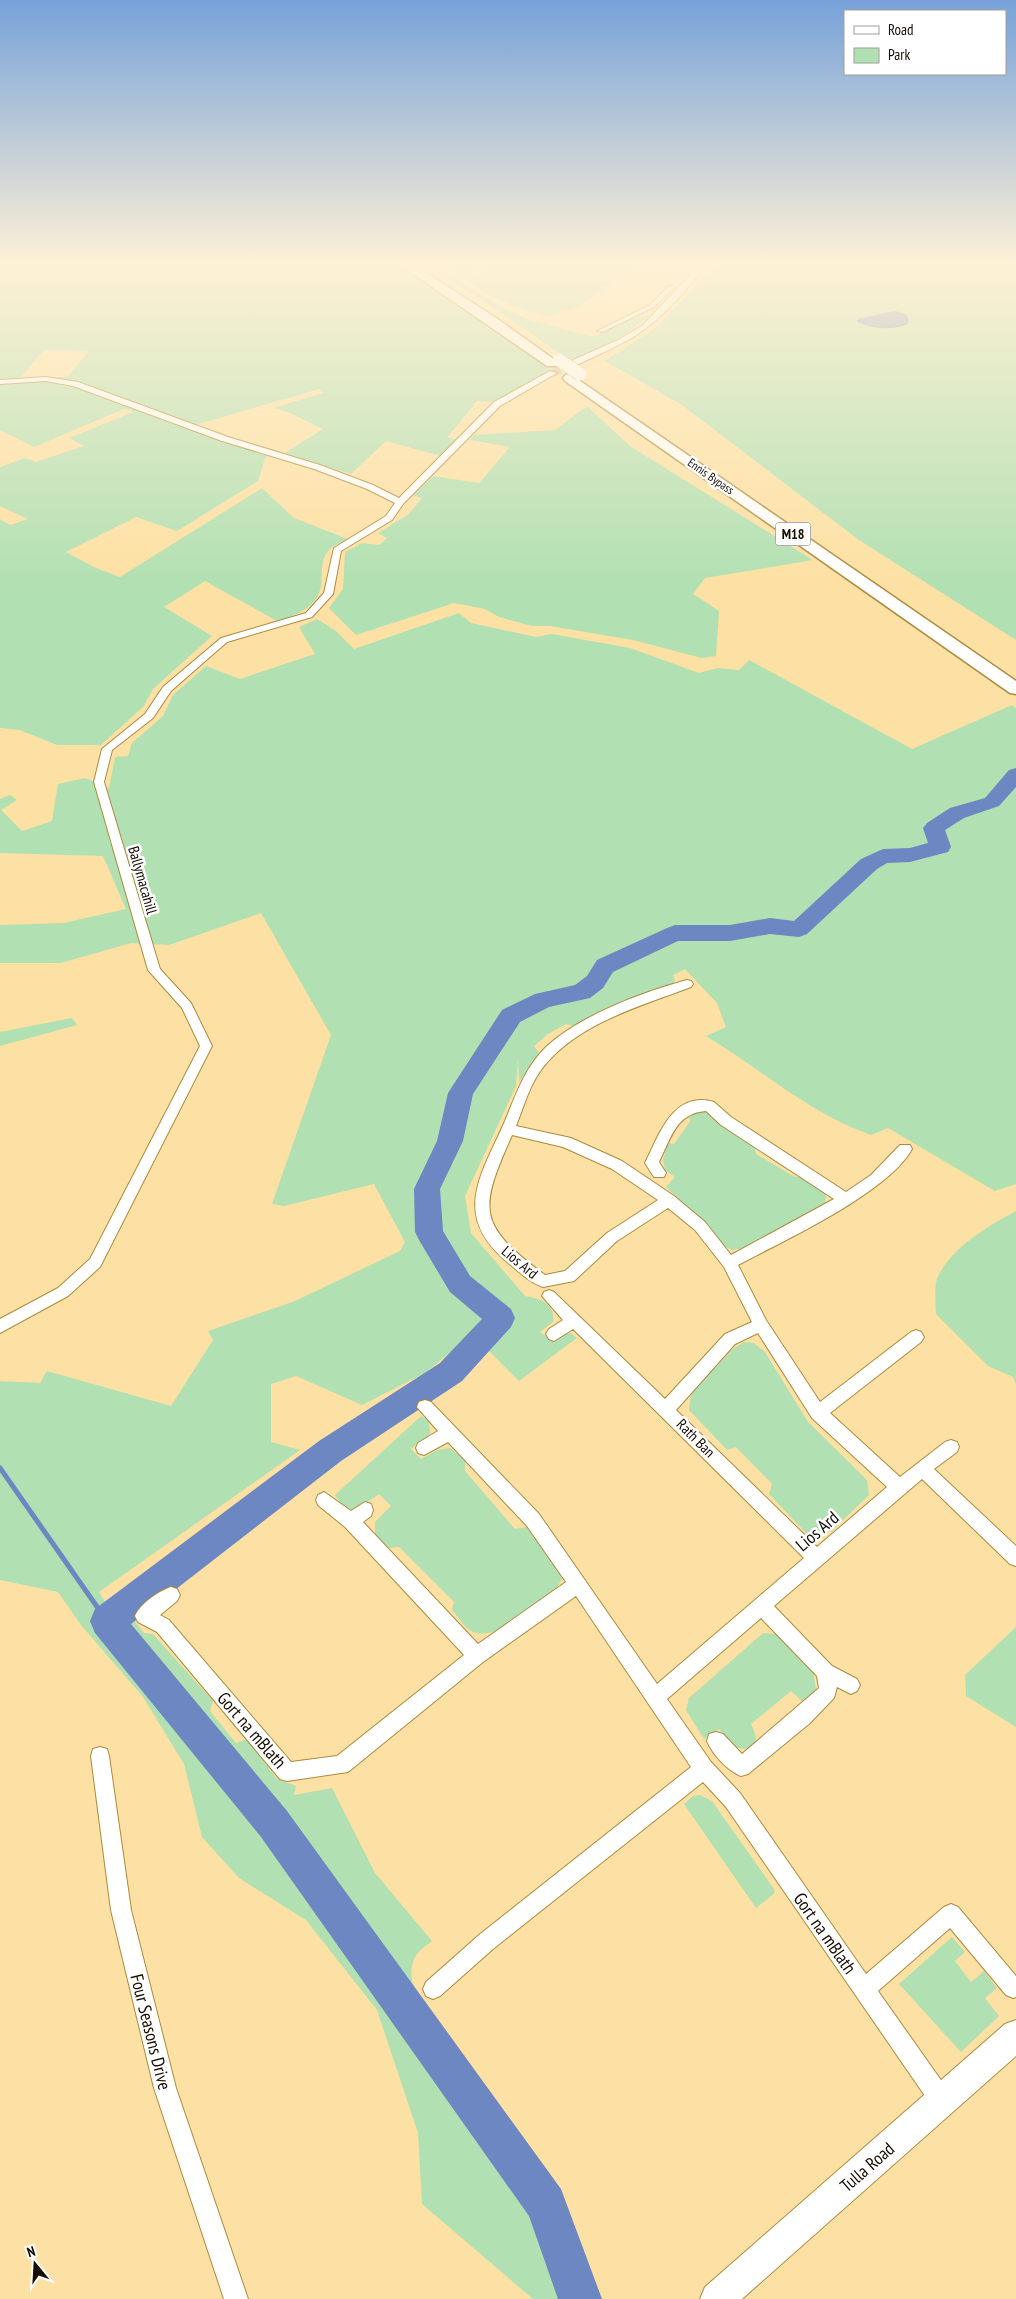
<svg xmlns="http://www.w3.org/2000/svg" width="1016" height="2299" font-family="'PT Sans Narrow',sans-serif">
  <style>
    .green { fill: #b1e0b2; fill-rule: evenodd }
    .water { fill: #6d87c2 }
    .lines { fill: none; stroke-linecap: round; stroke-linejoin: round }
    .stream { stroke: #6d87c2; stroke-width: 5 }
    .river { fill: #6d87c2; fill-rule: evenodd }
    .street-tunnel { stroke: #dac08b; stroke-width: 8; stroke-dasharray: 8 4; stroke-linecap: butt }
    .street-casing { stroke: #ac8a3b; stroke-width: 2 }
    .secondary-casing { stroke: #ac8a3b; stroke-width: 2 }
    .highway-casing { stroke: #ac8a3b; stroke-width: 3 }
    .street { fill: #fff; fill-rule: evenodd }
    .secondary { fill: #fff; fill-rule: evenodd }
    .highway { fill: #fff; fill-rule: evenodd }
    .highway-bridge-casing { stroke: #ac8a3b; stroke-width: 14; stroke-linecap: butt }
    .highway-bridge { stroke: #fff; stroke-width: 13 }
    .labels { text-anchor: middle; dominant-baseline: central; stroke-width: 5; stroke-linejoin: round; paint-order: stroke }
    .far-street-label { font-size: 12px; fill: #160c00; stroke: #fff }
    .shield { fill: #fff; stroke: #5c554c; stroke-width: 1 }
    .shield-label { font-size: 14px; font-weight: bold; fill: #160c00 }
    .street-label { font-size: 15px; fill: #160c00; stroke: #fff }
    .near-street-label { font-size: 18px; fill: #160c00; stroke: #fff }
  </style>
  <rect width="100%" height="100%" fill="#fde0a3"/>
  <g class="green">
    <path d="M 0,264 L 397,264 L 491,326 L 552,371 L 509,393 L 496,402 L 477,401 L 447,438 L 457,439 L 441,456 L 386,441 L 351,474 L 285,453 L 323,429 C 307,422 290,411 273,408 L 323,393 L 319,389 L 188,427 L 269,455 L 265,458 L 258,481 L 177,531 L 136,517 L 66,552 L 96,568 L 120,577 L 262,488 L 294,518 L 348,539 C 343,542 335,544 331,548 C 318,559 324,577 320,590 C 315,609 293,616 277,621 L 205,581 L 164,607 L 212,636 L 153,689 L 144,706 L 101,745 L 57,745 L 20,730 L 0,728 L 0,519 L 10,525 L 28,519 L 0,506 L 0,467 L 25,458 L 36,462 L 84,446 L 69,438 L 133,412 L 124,409 L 34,447 L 0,430 ZM 44,350 L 88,351 L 89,351 L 67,377 L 20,378 Z"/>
    <path d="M 425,264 L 432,264 L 498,305 L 530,320 L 594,337 L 626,320 L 652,314 C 628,333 599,354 569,360 L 496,309 Z"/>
    <path d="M 441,264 L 477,264 L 470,273 L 479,276 L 485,264 L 643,264 L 638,267 L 635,276 L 623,275 L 575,308 L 546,316 L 511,305 L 490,295 Z"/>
    <path d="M 720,264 L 1016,264 L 1016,640 L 859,540 L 682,405 L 605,361 L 657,327 L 701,279 Z"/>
    <path d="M 587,406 L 630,446 L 813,560 L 705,578 L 693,594 L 719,611 L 716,656 L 702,658 L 633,640 L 550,626 L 532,626 L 499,617 L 485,609 L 454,603 L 356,635 L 329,608 L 343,589 L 345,552 L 362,543 L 379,545 L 387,538 L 378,533 L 409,514 L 422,498 L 413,496 L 433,476 L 479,483 L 510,447 L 470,440 L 474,435 L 555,430 Z"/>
    <path d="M 459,613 L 471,623 L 536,637 L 552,634 L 630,648 L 699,673 L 718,668 L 739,670 L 749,660 L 912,749 L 1012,705 L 1016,708 L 1016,1184 L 995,1191 L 888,1128 L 871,1135 C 810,1114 761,1069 706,1036 L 726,1027 L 717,1003 L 685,969 L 673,975 L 675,980 L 671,986 L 576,1027 L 566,1024 L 548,1034 L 534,1046 L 539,1053 L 519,1082 L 518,1058 L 516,1086 L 465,1196 L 471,1233 L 525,1296 C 540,1298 556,1304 553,1322 L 540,1332 L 554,1342 L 564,1334 L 571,1333 L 577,1338 L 519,1381 L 486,1348 L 501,1336 L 486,1323 L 425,1373 L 362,1405 L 296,1376 L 271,1384 L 271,1442 L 300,1450 L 99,1592 L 117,1621 L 348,1922 L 123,1618 L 176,1578 L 178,1581 L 133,1619 L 144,1633 L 153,1634 L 213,1701 L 210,1711 L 236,1743 L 247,1739 L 277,1779 L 296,1786 L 294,1795 L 332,1788 L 375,1873 L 432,1941 C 427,1945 418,1951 415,1957 C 404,1980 420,2002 435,2017 L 430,2029 L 557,2195 L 598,2299 L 533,2299 L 422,2204 L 418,2133 L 377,2010 L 306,1920 L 239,1878 L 202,1837 L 184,1764 L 143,1697 L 81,1625 L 58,1592 L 0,1580 L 0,1381 L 40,1383 L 47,1371 L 171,1406 L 213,1340 L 208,1331 L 295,1301 L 400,1251 L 405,1242 L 374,1184 L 284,1206 L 272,1204 L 331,1035 L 261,913 L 169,945 L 131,943 L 61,963 L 0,963 L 0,925 L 64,923 L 126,909 L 103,856 L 0,853 L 0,799 L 10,795 L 17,800 L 1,810 L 22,831 L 52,821 L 58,784 L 85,778 L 109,788 L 115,757 L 128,756 L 132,743 L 163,716 L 173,695 L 206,666 L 240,679 L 315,654 L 299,627 L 317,619 L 336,631 L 354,649 Z"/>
    <path d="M 72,1018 L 77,1025 L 0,1046 L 0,1032 Z"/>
    <path d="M 706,1111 L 720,1125 L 754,1145 L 756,1154 L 795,1177 L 803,1177 L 820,1187 L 826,1195 L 825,1204 L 744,1248 L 732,1250 L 721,1245 L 707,1225 L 666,1187 L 675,1177 L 665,1170 L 663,1160 L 668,1143 L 674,1144 L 691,1120 L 687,1117 L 692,1112 Z"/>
    <path d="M 1016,1211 L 1016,1384 L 1013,1377 L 988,1366 L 936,1314 C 936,1304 934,1288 937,1279 C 950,1248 988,1226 1016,1211 Z"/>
    <path d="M 744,1342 L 754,1343 L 765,1352 L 808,1422 L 867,1480 L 869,1495 L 831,1532 L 806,1533 L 769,1494 L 772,1484 L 736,1447 L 727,1450 L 689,1410 L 691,1393 L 734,1348 Z"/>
    <path d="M 421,1416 L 429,1421 L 430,1434 L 411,1449 L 421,1459 L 437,1450 L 450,1448 L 465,1460 L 465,1471 L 515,1529 L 526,1527 L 559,1567 L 562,1579 L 556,1589 L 495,1631 C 470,1639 466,1627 452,1610 L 454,1602 L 399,1547 L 389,1548 L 375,1535 L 375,1522 L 391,1506 L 379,1494 L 356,1510 L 345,1509 L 335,1495 Z"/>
    <path d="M 1016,1627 L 1016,1727 L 966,1696 L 965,1675 Z"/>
    <path d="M 763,1633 L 777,1634 L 813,1670 L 816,1690 L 803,1702 L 791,1691 L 751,1724 L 756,1736 L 755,1745 L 745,1749 L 731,1746 L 719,1729 L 704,1739 L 686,1710 L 689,1698 Z"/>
    <path d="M 700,1795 L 712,1801 L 774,1889 L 775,1893 L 756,1908 L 684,1804 L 693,1796 Z"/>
    <path d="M 952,1937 L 965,1952 L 955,1961 L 971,1982 L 984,1971 L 997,1988 L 985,1998 L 999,2016 L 961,2052 L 899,1984 Z"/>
  </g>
  <path class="water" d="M 895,311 L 906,314 L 909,319 L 908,324 C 891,331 874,329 857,322 L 857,319 Z"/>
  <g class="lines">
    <path class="stream" d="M 0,1468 L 107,1621"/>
    <path class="river" d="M 1016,768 L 1016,787 L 999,806 L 964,818 L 945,830 L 951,847 L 948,852 L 910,862 L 887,863 L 877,869 L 807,934 L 799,937 L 770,934 L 730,941 L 678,941 L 613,972 L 603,988 L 590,998 L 549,1007 L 520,1022 L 473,1094 L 463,1141 L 440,1189 L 443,1231 L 470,1276 L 511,1309 L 515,1318 L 511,1327 L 462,1381 L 341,1461 L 131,1624 L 287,1811 L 561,2189 L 602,2299 L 558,2299 L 529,2216 L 261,1837 L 95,1633 L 90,1621 L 95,1609 L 319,1441 L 440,1363 L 482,1319 L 450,1292 L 419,1240 L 415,1232 L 414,1189 L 437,1141 L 448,1093 L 502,1010 L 535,994 L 575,985 L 587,976 L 597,960 L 667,928 L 675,925 L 730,925 L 770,918 L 794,921 L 861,859 L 883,849 L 910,848 L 928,843 L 923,828 L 927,823 L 950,808 L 985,798 L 1009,770 Z"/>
    <path class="street-tunnel" d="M 553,373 L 576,362"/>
    <defs>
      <g id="street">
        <path d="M 700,264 L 707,264 C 687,289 665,316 638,334 C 620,346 599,354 579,364 L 573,364 L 573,360 L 618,340 L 643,325 Z"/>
        <path d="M 669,286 L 674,287 L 654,307 L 602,332 L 597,331 L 650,305 Z"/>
        <path d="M 550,371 L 557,373 L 500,406 L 403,504 L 392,520 L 341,551 L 333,594 L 312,617 L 227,642 L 171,691 L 153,718 L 112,750 L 104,782 L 160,969 L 191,1003 L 212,1046 L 100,1267 L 68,1296 L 0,1333 L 0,1319 L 58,1288 L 90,1259 L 200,1046 L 182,1008 L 148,970 L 94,782 L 102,749 L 145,714 L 163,687 L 221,638 L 306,613 L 324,593 L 334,548 L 386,516 L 395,503 L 367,489 L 314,469 L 222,441 L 73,386 L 46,381 L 0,384 L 0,380 L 46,377 L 78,382 L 228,437 L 320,465 L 373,485 L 399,498 L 494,402 Z"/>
        <path d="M 687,980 L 691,981 L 693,984 L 691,987 C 641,1006 579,1023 544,1066 C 530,1083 524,1106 516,1126 L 571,1138 L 622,1161 L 674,1196 L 705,1222 L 731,1255 L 834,1199 L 721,1125 L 706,1111 C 676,1113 671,1138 659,1162 L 666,1173 L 664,1177 L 654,1177 L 645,1163 C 659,1135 673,1090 714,1102 L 731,1117 L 846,1192 L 871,1175 L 900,1145 L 910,1145 L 912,1149 C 888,1193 783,1241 738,1265 L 766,1320 L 820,1402 L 911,1332 L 916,1330 L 921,1332 L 924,1337 L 921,1342 L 830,1413 L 900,1477 L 945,1442 L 951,1440 L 957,1442 L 959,1447 L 957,1452 L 934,1469 L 1016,1546 L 1016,1566 L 1010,1564 L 922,1479 L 774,1606 L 832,1666 L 857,1679 L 860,1685 L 857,1691 L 851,1694 L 837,1687 L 834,1698 L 810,1723 L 748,1774 L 741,1776 C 728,1771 712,1754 707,1741 L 709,1734 L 716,1732 L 723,1734 L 742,1754 L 819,1688 L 817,1676 L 761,1618 L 667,1699 L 711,1762 L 740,1793 L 866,1974 L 944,1907 L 951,1904 L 958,1907 L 1016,1976 L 1016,1997 L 1013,1998 L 1006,1995 L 950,1928 L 878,1991 L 950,2093 L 953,2101 L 950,2109 L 942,2112 L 934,2109 L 726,1807 L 703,1782 L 493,1949 L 440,1996 L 433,1999 L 426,1996 L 423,1989 L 426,1982 L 479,1935 L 691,1767 L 576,1596 L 483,1662 L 348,1772 L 287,1781 L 280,1779 L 157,1632 L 138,1622 L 135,1616 C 140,1604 159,1591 171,1587 L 177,1589 L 180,1595 L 177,1601 L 160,1615 L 169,1620 L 291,1762 L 337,1756 L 464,1655 L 345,1527 L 318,1505 L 316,1500 L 318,1495 L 324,1492 L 351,1511 L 365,1502 L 371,1504 L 373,1510 L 371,1516 L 363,1522 L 478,1644 L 566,1582 L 527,1526 L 448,1442 L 424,1455 L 418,1453 L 416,1448 L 418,1443 L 438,1431 L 417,1407 L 419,1402 L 425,1400 L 431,1402 L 539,1514 L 657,1684 L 804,1558 L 573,1329 L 554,1341 L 549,1339 L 546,1334 L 549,1329 L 563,1320 L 542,1296 L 544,1292 L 549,1290 L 554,1292 L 665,1399 L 725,1334 L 752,1322 L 724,1267 L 695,1230 L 668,1208 L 617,1241 L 574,1281 L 543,1287 C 530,1283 517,1270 506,1261 C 451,1214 482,1174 505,1121 C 516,1094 525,1067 547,1046 C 581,1015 643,992 687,980 ZM 512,1135 L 563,1147 L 612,1169 L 658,1200 L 607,1233 L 565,1271 L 545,1275 C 476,1224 479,1210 512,1135 ZM 758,1333 L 812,1418 L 887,1487 L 817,1547 L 676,1410 L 735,1344 Z"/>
        <path d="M 100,1747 L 107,1749 L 109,1756 L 131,1910 L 176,2088 L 248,2299 L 224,2299 L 154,2088 L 111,1910 L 91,1756 L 93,1749 Z"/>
      </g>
      <path id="secondary" d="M 1016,2020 L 1016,2056 L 742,2299 L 700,2299 L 705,2287 L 1005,2024 Z"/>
      <g id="highway">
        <path d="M 399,264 L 413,264 L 499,320 L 559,363 L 557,366 L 547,366 Z"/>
        <path d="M 570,374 L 1016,681 L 1016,694 L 1010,693 L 565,381 L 563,378 L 565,375 Z"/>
      </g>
    </defs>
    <use href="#street" class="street-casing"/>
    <use href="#secondary" class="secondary-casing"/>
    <use href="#highway" class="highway-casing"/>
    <use href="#street" class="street"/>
    <use href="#secondary" class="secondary"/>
    <use href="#highway" class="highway"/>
    <defs>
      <path id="highway-bridge" d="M 559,360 L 580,374"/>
    </defs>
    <use href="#highway-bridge" class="highway-bridge-casing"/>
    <use href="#highway-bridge" class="highway-bridge"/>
  </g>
  <linearGradient id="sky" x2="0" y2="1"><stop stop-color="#77a2d9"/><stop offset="0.45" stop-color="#fef1d6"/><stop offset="1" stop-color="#fef1d6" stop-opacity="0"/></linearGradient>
  <rect width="1016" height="586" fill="url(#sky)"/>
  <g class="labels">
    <g class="far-street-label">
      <text transform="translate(711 476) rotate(35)">Ennis Bypass</text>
    </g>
    <rect class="shield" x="775.5" y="522.5" width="35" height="23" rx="4"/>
    <g class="shield-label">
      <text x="793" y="534">M18</text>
    </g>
    <g class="street-label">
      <text transform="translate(143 880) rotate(74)">Ballymacahill</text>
      <text transform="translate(520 1262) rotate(40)">Lios Ard</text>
      <text transform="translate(696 1438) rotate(45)">Rath Ban</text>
    </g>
    <g class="near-street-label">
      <text transform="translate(817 1531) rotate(-41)">Lios Ard</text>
      <text transform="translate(252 1730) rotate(49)">Gort na mBlath</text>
      <text transform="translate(825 1933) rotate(55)">Gort na mBlath</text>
      <text transform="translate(151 2032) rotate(76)">Four Seasons Drive</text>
      <text transform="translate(867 2167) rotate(-41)">Tulla Road</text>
    </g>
  </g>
  <rect x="844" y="10" width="162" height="65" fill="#ffffff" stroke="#a29e99"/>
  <rect x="854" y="26" width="25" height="8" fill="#ffffff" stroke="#a29e99"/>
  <text x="888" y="35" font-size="15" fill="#160c00">Road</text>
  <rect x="854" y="48" width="25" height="15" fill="#b1e0b2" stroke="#a29e99"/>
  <text x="888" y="60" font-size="15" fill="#160c00">Park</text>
  <g transform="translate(35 2264) rotate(342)" stroke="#ffffff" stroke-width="4" paint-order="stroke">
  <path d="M0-4L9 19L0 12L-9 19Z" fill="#160c00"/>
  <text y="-8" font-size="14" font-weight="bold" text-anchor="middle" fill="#160c00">N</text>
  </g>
</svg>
